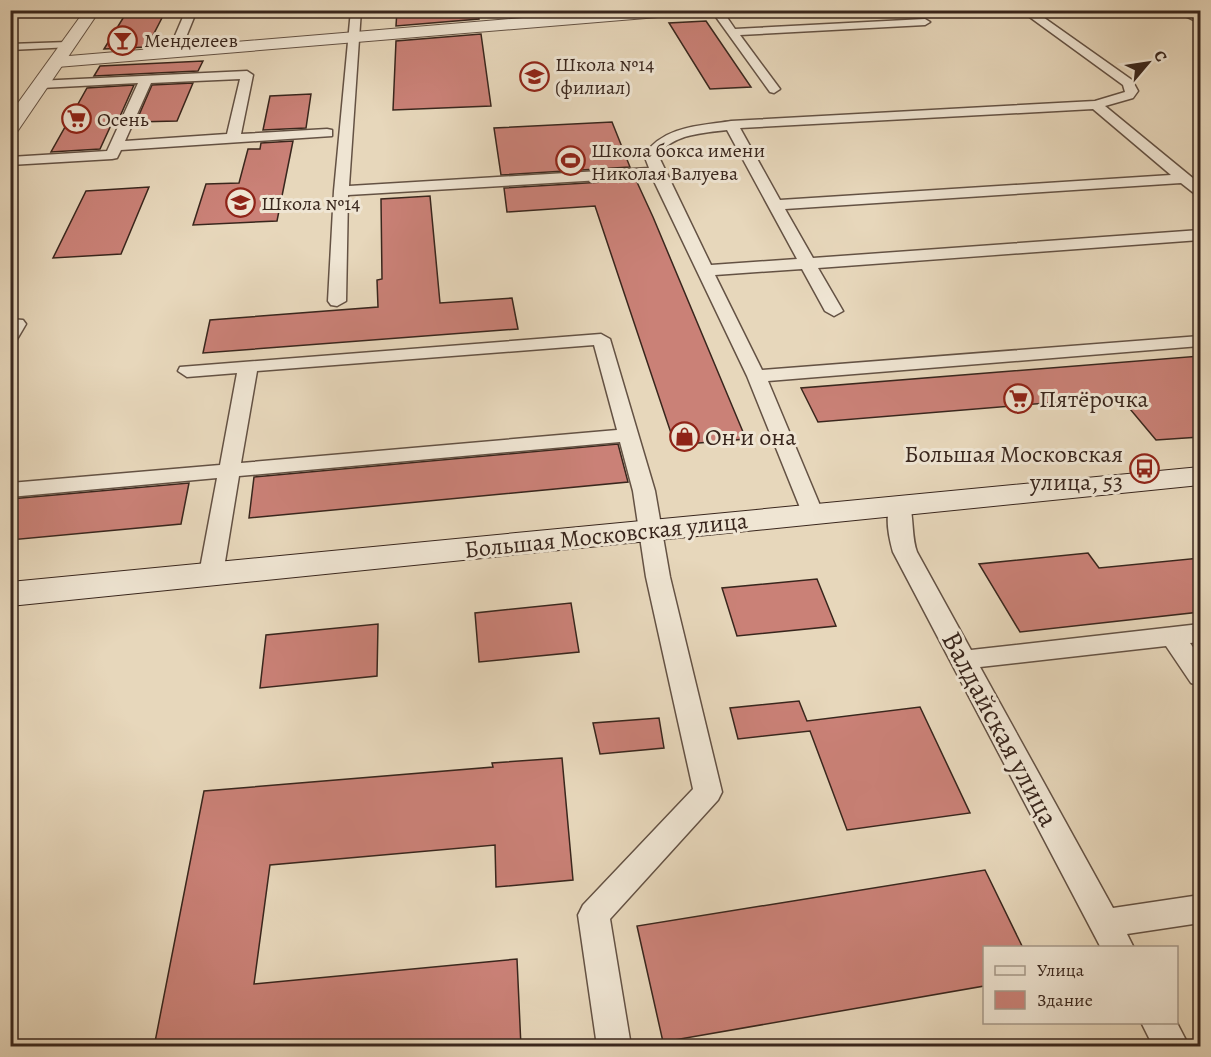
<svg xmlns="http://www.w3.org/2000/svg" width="1211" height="1057" font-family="Alegreya,serif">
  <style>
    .building { fill: #ca8177; stroke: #39261d; stroke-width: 1.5 }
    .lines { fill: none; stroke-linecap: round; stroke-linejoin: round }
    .service-casing { stroke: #645244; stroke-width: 3 }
    .minor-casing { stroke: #645244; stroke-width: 2 }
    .tertiary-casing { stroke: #645244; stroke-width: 2 }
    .secondary-casing { stroke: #39261d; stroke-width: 2 }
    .service { fill: #efe5d3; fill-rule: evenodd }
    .minor { fill: #efe5d3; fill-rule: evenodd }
    .tertiary { fill: #efe5d3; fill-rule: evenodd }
    .secondary { fill: #efe5d3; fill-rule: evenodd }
    .labels { text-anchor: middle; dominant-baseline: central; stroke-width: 6; stroke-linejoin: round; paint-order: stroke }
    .far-poi-label { font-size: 20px; fill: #39261d; stroke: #efe5d3; text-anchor: start }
    .poi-label { font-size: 24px; fill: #39261d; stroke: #efe5d3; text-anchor: start }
    .street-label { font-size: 24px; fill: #39261d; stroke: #efe5d3 }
    .near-street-label { font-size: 28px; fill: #39261d; stroke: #efe5d3 }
  </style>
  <rect width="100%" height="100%" fill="#e7d7bb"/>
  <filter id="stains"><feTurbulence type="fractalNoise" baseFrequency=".00333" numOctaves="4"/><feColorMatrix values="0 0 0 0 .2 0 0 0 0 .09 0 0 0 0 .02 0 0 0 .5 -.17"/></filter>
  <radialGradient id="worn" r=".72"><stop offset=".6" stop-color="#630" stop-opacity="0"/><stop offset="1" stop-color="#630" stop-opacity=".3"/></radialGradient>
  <g class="building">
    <path d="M 128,10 L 166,10 L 147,47 L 104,49 Z"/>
    <path d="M 397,10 L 478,10 L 479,19 L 396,26 Z"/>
    <path d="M 706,21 L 751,87 L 710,89 L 669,23 Z"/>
    <path d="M 481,34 L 491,106 L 393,110 L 396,41 Z"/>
    <path d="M 203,61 L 198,71 L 94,76 L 100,66 Z"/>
    <path d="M 193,83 L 177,121 L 136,122 L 152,85 Z"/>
    <path d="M 134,85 L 117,123 L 112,123 L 100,149 L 51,152 L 87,88 Z"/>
    <path d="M 311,94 L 306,128 L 263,130 L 270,96 Z"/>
    <path d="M 612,122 L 630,167 L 501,175 L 494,128 Z"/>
    <path d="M 293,141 L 277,221 L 193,225 L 206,184 L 239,183 L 248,149 L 260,149 L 261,143 Z"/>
    <path d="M 636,180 L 653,217 L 746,439 L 675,445 L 595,206 L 507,212 L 504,188 Z"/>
    <path d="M 149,187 L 121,254 L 53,258 L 86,191 Z"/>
    <path d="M 430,196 L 440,303 L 512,298 L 518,329 L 203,353 L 210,320 L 378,307 L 377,280 L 382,279 L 381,199 Z"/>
    <path d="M 1200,356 L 1200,437 L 1156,440 L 1120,397 L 818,422 L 801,388 Z"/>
    <path d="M 618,444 L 628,482 L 249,518 L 254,477 Z"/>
    <path d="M 189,483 L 181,524 L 10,540 L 10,499 Z"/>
    <path d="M 1088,553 L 1099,568 L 1200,558 L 1200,612 L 1020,632 L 979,564 Z"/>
    <path d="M 817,579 L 836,626 L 737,636 L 722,588 Z"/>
    <path d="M 571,603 L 579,652 L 479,662 L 475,613 Z"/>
    <path d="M 378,624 L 377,676 L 260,688 L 266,635 Z"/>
    <path d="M 799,701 L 807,721 L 920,707 L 970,813 L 847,830 L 810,731 L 738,739 L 730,708 Z"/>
    <path d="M 659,718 L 664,748 L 600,754 L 593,723 Z"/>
    <path d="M 562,758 L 573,880 L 496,887 L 495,845 L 270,865 L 254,984 L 517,959 L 521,1047 L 154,1047 L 204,791 L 493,767 L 492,763 Z"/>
    <path d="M 985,870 L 1023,948 L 984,948 L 984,986 L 663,1042 L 637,926 Z"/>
  </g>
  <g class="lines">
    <defs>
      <g id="service">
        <path d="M 186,10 L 197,10 L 180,52 L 170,54 L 168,52 Z"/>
        <path d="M 351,10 L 361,10 L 349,186 L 649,168 L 644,155 C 664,126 699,126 731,121 L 1095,101 L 1125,92 L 1123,85 L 1020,10 L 1033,10 L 1132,80 L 1138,91 L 1133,98 L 1105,106 L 1200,184 L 1200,195 L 1195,194 L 1181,183 L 785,209 L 813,258 L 1200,230 L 1200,240 L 818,268 L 843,311 L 834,316 L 825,311 L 802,269 L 715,275 L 762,370 L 1200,336 L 1200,346 L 768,381 L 824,515 L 821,520 L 805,520 L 747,376 L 652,177 L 348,195 L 346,301 L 337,306 L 331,305 L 328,301 L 334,191 ZM 1093,109 L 1171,175 L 780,200 L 740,128 ZM 727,130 L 797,259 L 711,265 L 658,155 C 673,134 703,133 727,130 Z"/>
        <path d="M 711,10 L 722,10 L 735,29 L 925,19 L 930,22 L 925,25 L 740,35 L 780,89 L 774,93 L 770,92 Z"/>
        <path d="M 1172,10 L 1187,10 L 1200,16 L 1200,23 Z"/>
        <path d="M 68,42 L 72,43 L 72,47 L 10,50 L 10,44 Z"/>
        <path d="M 247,71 L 253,75 L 241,134 L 327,129 L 332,130 L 332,136 L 121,150 L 117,158 L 112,159 L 10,165 L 10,157 L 107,151 L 138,83 L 41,88 L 37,87 L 37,81 ZM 240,79 L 227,134 L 125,141 L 151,83 Z"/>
        <path d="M 10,319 L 23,320 L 26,324 L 16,341 L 10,342 Z"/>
        <path d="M 601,334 L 610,339 L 655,491 L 670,577 L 722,792 L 718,800 L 610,919 L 631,1046 L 597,1046 L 578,915 L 583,905 L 693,789 L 646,577 L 633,491 L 620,442 L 239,476 L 223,574 L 219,580 L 211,582 L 203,580 L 199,574 L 217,478 L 10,497 L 10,483 L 220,465 L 237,373 L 187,377 L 178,371 L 180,367 ZM 594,345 L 617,430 L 241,463 L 257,371 Z"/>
        <path d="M 900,499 L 908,501 C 914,510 911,537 917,552 L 971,650 L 1200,624 L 1200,642 L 1190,643 L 1200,657 L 1200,686 L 1191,683 L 1166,646 L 980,667 L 1113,908 L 1200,895 L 1200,923 L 1127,934 L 1134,948 L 1101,948 L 893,552 C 889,538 884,514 892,501 Z"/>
        <path d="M 1176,1021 L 1189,1046 L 1153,1046 L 1141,1022 Z"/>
      </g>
      <path id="minor" d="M 619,10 L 689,10 L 682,15 L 57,67 L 48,62 L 57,57 Z"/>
      <path id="tertiary" d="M 85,10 L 100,10 L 17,132 L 10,134 L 10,114 Z"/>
      <path id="secondary" d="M 1200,467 L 1200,485 L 10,606 L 10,582 Z"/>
    </defs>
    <use href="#service" class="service-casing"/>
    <use href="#minor" class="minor-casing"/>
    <use href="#tertiary" class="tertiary-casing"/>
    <use href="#secondary" class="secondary-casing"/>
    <use href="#service" class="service"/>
    <use href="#minor" class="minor"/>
    <use href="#tertiary" class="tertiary"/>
    <use href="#secondary" class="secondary"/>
  </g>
  <defs>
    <symbol id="bar-ring" viewBox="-11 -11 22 22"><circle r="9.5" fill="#efe5d3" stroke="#8f2418" stroke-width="1.5"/><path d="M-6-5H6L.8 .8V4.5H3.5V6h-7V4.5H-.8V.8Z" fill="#8f2418"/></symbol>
    <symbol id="school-ring" viewBox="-11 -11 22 22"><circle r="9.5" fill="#efe5d3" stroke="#8f2418" stroke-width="1.5"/><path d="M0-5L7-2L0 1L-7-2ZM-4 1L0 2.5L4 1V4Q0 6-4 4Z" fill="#8f2418"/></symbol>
    <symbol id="supermarket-ring" viewBox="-11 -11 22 22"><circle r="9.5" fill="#efe5d3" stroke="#8f2418" stroke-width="1.5"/><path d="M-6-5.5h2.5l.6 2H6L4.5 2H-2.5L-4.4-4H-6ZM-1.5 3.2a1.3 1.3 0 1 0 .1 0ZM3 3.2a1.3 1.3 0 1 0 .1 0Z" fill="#8f2418"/></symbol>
    <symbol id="stadium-ring" viewBox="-11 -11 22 22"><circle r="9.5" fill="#efe5d3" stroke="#8f2418" stroke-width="1.5"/><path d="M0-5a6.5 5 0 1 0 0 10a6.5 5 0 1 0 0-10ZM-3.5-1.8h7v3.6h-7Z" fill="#8f2418"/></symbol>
    <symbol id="shop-ring" viewBox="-11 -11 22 22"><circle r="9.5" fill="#efe5d3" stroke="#8f2418" stroke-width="1.5"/><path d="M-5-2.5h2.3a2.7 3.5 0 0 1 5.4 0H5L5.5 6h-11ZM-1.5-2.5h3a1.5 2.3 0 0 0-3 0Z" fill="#8f2418"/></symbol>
    <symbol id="bus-ring" viewBox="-11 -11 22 22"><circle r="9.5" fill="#efe5d3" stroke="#8f2418" stroke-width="1.5"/><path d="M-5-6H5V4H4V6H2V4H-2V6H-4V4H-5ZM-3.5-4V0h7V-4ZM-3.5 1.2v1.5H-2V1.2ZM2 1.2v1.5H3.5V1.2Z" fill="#8f2418"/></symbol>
  </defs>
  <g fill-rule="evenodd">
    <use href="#bar-ring" x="106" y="24" width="33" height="33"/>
    <use href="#school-ring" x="518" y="60" width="33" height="33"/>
    <use href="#supermarket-ring" x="60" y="102" width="33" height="33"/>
    <use href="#stadium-ring" x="554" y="144" width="33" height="33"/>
    <use href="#school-ring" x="224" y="186" width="33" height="33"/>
    <use href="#supermarket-ring" x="1002" y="382" width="33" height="33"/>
    <use href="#shop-ring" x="668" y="420" width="33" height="33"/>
    <use href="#bus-ring" x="1128" y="452" width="33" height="33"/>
  </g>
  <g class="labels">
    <g class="far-poi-label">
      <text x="144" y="40">Менделеев</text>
      <text x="555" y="64">Школа №14<tspan x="555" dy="23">(филиал)</tspan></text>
      <text x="97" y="119">Осень</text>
      <text x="591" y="150">Школа бокса имени<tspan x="591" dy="23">Николая Валуева</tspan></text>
      <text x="261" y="203">Школа №14</text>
    </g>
    <g class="poi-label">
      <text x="1039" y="399">Пятёрочка</text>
      <text x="705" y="437">Он и она</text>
      <text x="1123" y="454" text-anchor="end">Большая Московская<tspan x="1123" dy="28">улица, 53</tspan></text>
    </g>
    <g class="street-label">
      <text transform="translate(606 535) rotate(-6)">Большая Московская улица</text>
    </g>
    <g class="near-street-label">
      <text transform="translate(1000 729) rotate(62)">Валдайская улица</text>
    </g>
  </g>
  <rect width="1211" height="1057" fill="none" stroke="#e7d7bb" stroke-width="36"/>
  <rect x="12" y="12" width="1187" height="1033" fill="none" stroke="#39261d" stroke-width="3"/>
  <rect x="18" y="18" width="1175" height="1021" fill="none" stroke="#39261d" stroke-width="1.5"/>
  <rect x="983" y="946" width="195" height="78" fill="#efe5d3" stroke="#a6998a" stroke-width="1.5"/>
  <rect x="995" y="966" width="30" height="9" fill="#efe5d3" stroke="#a6998a" stroke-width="1.5"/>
  <text x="1037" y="976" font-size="18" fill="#39261d">Улица</text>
  <rect x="995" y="991" width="30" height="18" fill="#ca8177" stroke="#a6998a" stroke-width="1.5"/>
  <text x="1037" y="1006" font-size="18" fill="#39261d">Здание</text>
  <g transform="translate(1148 63) rotate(61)" stroke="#efe5d3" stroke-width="4.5" paint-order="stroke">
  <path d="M0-4.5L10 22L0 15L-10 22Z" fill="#39261d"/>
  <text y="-9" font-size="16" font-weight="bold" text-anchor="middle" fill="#39261d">С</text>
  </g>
  <rect width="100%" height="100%" filter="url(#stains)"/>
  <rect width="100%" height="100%" fill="url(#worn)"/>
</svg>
